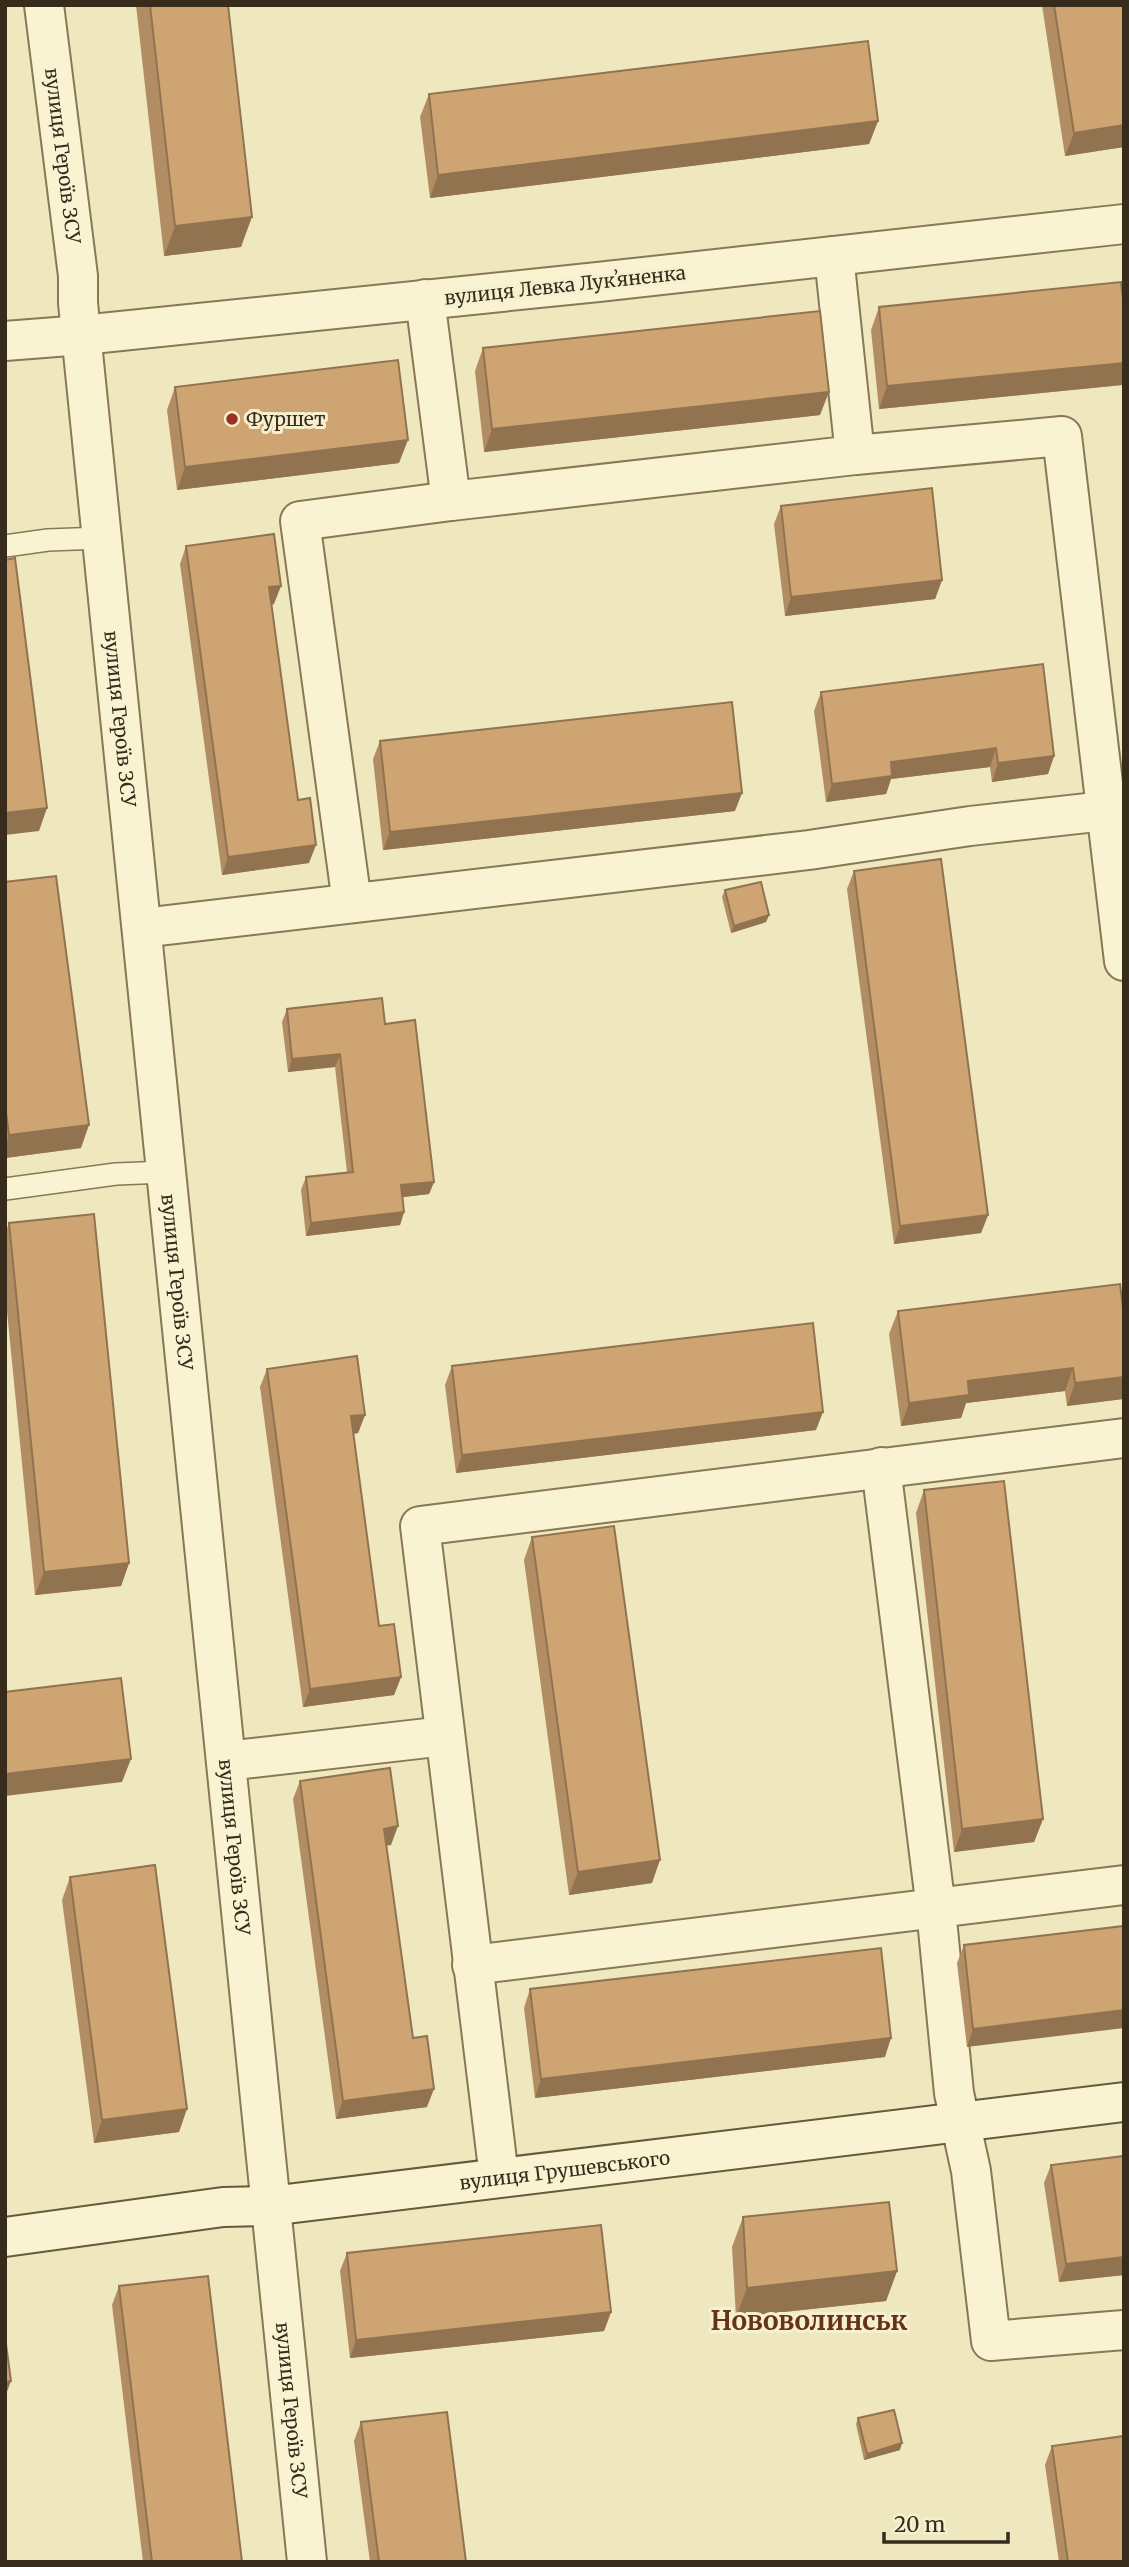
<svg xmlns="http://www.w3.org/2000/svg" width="1129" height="2567" font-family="Merriweather,serif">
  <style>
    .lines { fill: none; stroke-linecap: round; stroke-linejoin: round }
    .lane-casing { stroke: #897756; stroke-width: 24 }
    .street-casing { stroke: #897756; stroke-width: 42 }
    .secondary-casing { stroke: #6a583a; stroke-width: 42 }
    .lane { stroke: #faf3d2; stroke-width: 21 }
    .street { stroke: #faf3d2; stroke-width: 38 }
    .secondary { stroke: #faf3d2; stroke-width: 38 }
    .wall { fill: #b28d63 }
    .shaded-wall { fill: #917350 }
    .building { fill: #cfa473; stroke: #917350; stroke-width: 2 }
    .poi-dot { fill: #9a3124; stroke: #f7f0ce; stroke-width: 2.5 }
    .labels { text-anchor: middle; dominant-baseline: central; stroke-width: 6; stroke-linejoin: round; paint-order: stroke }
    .street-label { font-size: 19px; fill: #372c1c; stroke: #f7f0ce }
    .poi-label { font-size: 19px; fill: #372c1c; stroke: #f7f0ce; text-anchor: start }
    .district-label { font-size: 26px; font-weight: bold; fill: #663219; stroke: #f7f0ce }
  </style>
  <rect width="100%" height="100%" fill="#efe7be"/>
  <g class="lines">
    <defs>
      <g id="lane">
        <path d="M 5,546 L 48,540 L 102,538"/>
        <path d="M 5,1189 L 116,1174 L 166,1172"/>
      </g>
      <g id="street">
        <path id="s1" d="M 44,5 L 78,276 L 78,303 L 307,2562"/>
        <path d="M 834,256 L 855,455 L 1062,436 L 1124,961"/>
        <path d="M 5,341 L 82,335 L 598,282 L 1124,224"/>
        <path d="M 451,501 L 855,455"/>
        <path d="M 352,903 L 300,521 L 451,501 L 425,299"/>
        <path d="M 142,928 L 809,850 L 970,826 L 1105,811"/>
        <path d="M 881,1467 L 936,1909 L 954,2093 L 971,2171 L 991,2341 L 1124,2330"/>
        <path d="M 226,1761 L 445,1736"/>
        <path d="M 472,1965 L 1124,1885"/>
        <path d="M 499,2177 L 420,1526 L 1124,1438"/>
      </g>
      <g id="secondary">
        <path id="s2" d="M 5,2237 L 223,2207 L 270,2206 L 1124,2102"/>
      </g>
    </defs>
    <use href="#lane" class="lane-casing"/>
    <use href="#street" class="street-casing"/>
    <use href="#secondary" class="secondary-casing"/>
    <use href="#lane" class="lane"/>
    <use href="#street" class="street"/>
    <use href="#secondary" class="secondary"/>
  </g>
  <g class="wall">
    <path d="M 136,5 L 228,5 L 241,247 L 164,256 Z"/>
    <path d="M 1042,5 L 1124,5 L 1124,147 L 1065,156 Z"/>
    <path d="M 429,94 L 878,121 L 869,144 L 430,198 L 420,117 Z"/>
    <path d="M 879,307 L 1124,307 L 1124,399 L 1122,385 L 879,409 L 871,330 Z"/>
    <path d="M 483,348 L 820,415 L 484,452 L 475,371 Z"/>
    <path d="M 175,387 L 399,463 L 177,490 L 167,410 Z"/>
    <path d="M 781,506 L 942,580 L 935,599 L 785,616 L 774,524 Z"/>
    <path d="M 186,546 L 274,604 L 272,605 L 298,800 L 309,863 L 222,875 L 180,564 Z"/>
    <path d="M 821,692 L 1054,756 L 1048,774 L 992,782 L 990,767 L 891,779 L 886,794 L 826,802 L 814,711 Z"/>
    <path d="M 380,741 L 735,811 L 383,850 L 373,759 Z"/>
    <path d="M 854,871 L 988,1215 L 981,1233 L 894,1244 L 847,889 Z"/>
    <path d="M 5,882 L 81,1148 L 5,1158 Z"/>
    <path d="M 725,890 L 769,915 L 766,922 L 731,933 L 722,897 Z"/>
    <path d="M 287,1009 L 385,1024 L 434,1182 L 429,1194 L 403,1197 L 404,1212 L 400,1225 L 306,1236 L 301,1190 L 306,1177 L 347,1172 L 335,1067 L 288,1072 L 282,1022 Z"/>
    <path d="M 9,1223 L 129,1563 L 121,1586 L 35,1595 L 5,1291 L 5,1234 Z"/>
    <path d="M 1120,1284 L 1123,1399 L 1067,1406 L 1065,1391 L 966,1403 L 961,1418 L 901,1426 L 889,1334 L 898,1311 Z"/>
    <path d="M 452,1366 L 816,1430 L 456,1473 L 445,1385 Z"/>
    <path d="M 267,1369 L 365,1415 L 358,1433 L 353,1434 L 379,1626 L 401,1677 L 394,1695 L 303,1707 L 260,1387 Z"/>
    <path d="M 924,1490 L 1043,1819 L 1034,1842 L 954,1852 L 916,1513 Z"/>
    <path d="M 532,1537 L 652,1883 L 569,1895 L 524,1560 Z"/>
    <path d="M 300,1781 L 391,1845 L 386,1845 L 413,2038 L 427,2107 L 336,2119 L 293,1799 Z"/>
    <path d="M 70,1877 L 179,2132 L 94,2143 L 62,1900 Z"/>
    <path d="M 1124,1926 L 967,2047 L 957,1963 L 964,1945 Z"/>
    <path d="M 530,1989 L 885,2057 L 535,2098 L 524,2008 Z"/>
    <path d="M 1124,2156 L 1124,2275 L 1059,2282 L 1044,2183 L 1051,2165 Z"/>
    <path d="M 743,2217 L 897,2271 L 886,2301 L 736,2317 L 732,2247 Z"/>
    <path d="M 347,2253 L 611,2312 L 604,2331 L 350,2358 L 340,2271 Z"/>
    <path d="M 119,2286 L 242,2562 L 143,2562 L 112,2305 Z"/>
    <path d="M 858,2418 L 900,2450 L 864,2460 L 856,2424 Z"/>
    <path d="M 361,2422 L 466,2562 L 370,2562 L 354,2441 Z"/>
    <path d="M 1052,2446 L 1124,2562 L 1059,2562 L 1045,2465 Z"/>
  </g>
  <g class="shaded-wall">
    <path d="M 878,121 L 869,144 L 430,198 L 438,175 Z"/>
    <path d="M 1124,125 L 1124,147 L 1065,156 L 1074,133 Z"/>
    <path d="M 252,217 L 241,247 L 164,256 L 175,226 Z"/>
    <path d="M 1124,363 L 1124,380 L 1122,385 L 879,409 L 887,386 Z"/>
    <path d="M 829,392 L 820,415 L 484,452 L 492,429 Z"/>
    <path d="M 408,440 L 399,463 L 177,490 L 185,467 Z"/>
    <path d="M 942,580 L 935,599 L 785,616 L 791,597 Z"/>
    <path d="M 281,586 L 274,604 L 263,606 L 269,587 Z"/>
    <path d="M 996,748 L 990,767 L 891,779 L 886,794 L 826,802 L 832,784 L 891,762 Z"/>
    <path d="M 1054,756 L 1048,774 L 992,782 L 998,763 Z"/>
    <path d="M 742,793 L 735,811 L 383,850 L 390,832 Z"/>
    <path d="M 47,808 L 39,831 L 5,835 L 5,813 Z"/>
    <path d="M 316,845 L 309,863 L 222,875 L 228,857 Z"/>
    <path d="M 769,915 L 766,922 L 731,933 L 734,926 Z"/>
    <path d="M 340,1054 L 335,1067 L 288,1072 L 292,1059 Z"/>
    <path d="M 89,1125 L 81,1148 L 5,1158 L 5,1147 L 9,1135 Z"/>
    <path d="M 434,1182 L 429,1194 L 396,1198 L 401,1185 Z"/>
    <path d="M 404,1212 L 400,1225 L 306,1236 L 311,1223 Z"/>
    <path d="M 988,1215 L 981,1233 L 894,1244 L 900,1226 Z"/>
    <path d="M 1073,1368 L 1065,1391 L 966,1403 L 961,1418 L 901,1426 L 909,1403 L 968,1381 Z"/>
    <path d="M 1124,1377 L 1124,1396 L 1123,1399 L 1067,1406 L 1075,1383 Z"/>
    <path d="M 823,1412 L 816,1430 L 456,1473 L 462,1455 Z"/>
    <path d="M 365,1415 L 358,1433 L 344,1435 L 351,1416 Z"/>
    <path d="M 129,1563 L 121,1586 L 35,1595 L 44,1572 Z"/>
    <path d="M 401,1677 L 394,1695 L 303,1707 L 310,1689 Z"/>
    <path d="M 131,1759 L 122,1782 L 5,1796 L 5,1774 Z"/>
    <path d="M 1043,1819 L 1034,1842 L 954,1852 L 962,1829 Z"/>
    <path d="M 398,1826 L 391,1845 L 377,1847 L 384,1829 Z"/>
    <path d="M 660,1860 L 652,1883 L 569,1895 L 578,1872 Z"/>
    <path d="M 1124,2010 L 1124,2028 L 967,2047 L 973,2029 Z"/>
    <path d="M 891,2038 L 885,2057 L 535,2098 L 541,2079 Z"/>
    <path d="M 434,2089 L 427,2107 L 336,2119 L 343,2101 Z"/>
    <path d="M 187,2109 L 179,2132 L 94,2143 L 102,2120 Z"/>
    <path d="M 1124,2257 L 1124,2275 L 1059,2282 L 1066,2264 Z"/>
    <path d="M 897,2271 L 886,2301 L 736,2317 L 747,2288 Z"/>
    <path d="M 611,2312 L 604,2331 L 350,2358 L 356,2340 Z"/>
    <path d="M 11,2381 L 5,2397 L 5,2382 Z"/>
    <path d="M 902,2443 L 900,2450 L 864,2460 L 867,2454 Z"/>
  </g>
  <g class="building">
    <path d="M 150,5 L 228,5 L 252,217 L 175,226 Z"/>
    <path d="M 1054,5 L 1124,5 L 1124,125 L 1074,133 Z"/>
    <path d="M 868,41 L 878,121 L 438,175 L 429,94 Z"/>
    <path d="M 1121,282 L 1124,307 L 1124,363 L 887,386 L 879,307 Z"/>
    <path d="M 820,311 L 829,392 L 492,429 L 483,348 Z"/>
    <path d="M 398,360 L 408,440 L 185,467 L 175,387 Z"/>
    <path d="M 932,488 L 942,580 L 791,597 L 781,506 Z"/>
    <path d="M 274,534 L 281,586 L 269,587 L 298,800 L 310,798 L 316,845 L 228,857 L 186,546 Z"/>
    <path d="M 15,558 L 47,808 L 5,813 L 5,560 Z"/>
    <path d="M 1043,664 L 1054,756 L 998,763 L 996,748 L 891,762 L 892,776 L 832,784 L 821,692 Z"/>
    <path d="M 732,702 L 742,793 L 390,832 L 380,741 Z"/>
    <path d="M 941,859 L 988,1215 L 900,1226 L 854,871 Z"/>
    <path d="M 56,876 L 89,1125 L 9,1135 L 5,1105 L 5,882 Z"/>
    <path d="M 761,882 L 769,915 L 734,926 L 725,890 Z"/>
    <path d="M 382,998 L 385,1024 L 415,1020 L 434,1182 L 401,1185 L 404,1212 L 311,1223 L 306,1177 L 353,1172 L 340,1054 L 292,1059 L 287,1009 Z"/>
    <path d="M 94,1214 L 129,1563 L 44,1572 L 9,1223 Z"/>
    <path d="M 1120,1284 L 1124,1317 L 1124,1377 L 1075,1383 L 1073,1368 L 968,1381 L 969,1395 L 909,1403 L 898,1311 Z"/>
    <path d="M 813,1323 L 823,1412 L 462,1455 L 452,1366 Z"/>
    <path d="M 357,1356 L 365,1415 L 351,1416 L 379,1626 L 394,1624 L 401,1677 L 310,1689 L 267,1369 Z"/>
    <path d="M 1004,1481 L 1043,1819 L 962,1829 L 924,1490 Z"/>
    <path d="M 614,1526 L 660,1860 L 578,1872 L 532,1537 Z"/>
    <path d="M 121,1678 L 131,1759 L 5,1774 L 5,1692 Z"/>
    <path d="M 390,1768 L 398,1826 L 384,1829 L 413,2038 L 427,2036 L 434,2089 L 343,2101 L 300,1781 Z"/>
    <path d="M 155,1865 L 187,2109 L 102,2120 L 70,1877 Z"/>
    <path d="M 1124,1926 L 1124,2010 L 973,2029 L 964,1945 Z"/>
    <path d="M 881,1948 L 891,2038 L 541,2079 L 530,1989 Z"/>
    <path d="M 1124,2156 L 1124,2257 L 1066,2264 L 1051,2165 Z"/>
    <path d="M 889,2202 L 897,2271 L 747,2288 L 743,2217 Z"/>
    <path d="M 601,2225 L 611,2312 L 356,2340 L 347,2253 Z"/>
    <path d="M 208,2276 L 242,2562 L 152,2562 L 119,2286 Z"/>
    <path d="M 5,2337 L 11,2381 L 5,2382 Z"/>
    <path d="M 894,2410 L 902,2443 L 867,2454 L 858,2418 Z"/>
    <path d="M 447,2412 L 466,2562 L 379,2562 L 361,2422 Z"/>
    <path d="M 1124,2436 L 1124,2562 L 1068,2562 L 1052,2446 Z"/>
  </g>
  <circle class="poi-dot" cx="232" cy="419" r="7"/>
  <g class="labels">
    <g class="street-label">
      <text stroke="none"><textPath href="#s1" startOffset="152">вулиця Героїв ЗСУ</textPath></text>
      <text transform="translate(565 285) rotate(-6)">вулиця Левка Лукʼяненка</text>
      <text stroke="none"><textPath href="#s1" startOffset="718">вулиця Героїв ЗСУ</textPath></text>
      <text stroke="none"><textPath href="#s1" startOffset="1284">вулиця Героїв ЗСУ</textPath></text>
      <text stroke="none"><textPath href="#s1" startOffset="1852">вулиця Героїв ЗСУ</textPath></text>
      <text stroke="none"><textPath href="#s2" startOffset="564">вулиця Грушевського</textPath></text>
      <text stroke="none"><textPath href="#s1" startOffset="2418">вулиця Героїв ЗСУ</textPath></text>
    </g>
    <g class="poi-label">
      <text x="246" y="419">Фуршет</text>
    </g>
    <g class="district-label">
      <text x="809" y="2320">Нововолинськ</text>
    </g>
  </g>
  <rect width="1129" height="2567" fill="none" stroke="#372c1c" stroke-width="14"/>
  <path d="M884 2532v10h124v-10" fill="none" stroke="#372c1c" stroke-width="3.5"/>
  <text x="894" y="2532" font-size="21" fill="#372c1c" stroke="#f7f0ce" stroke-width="5" paint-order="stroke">20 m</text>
</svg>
